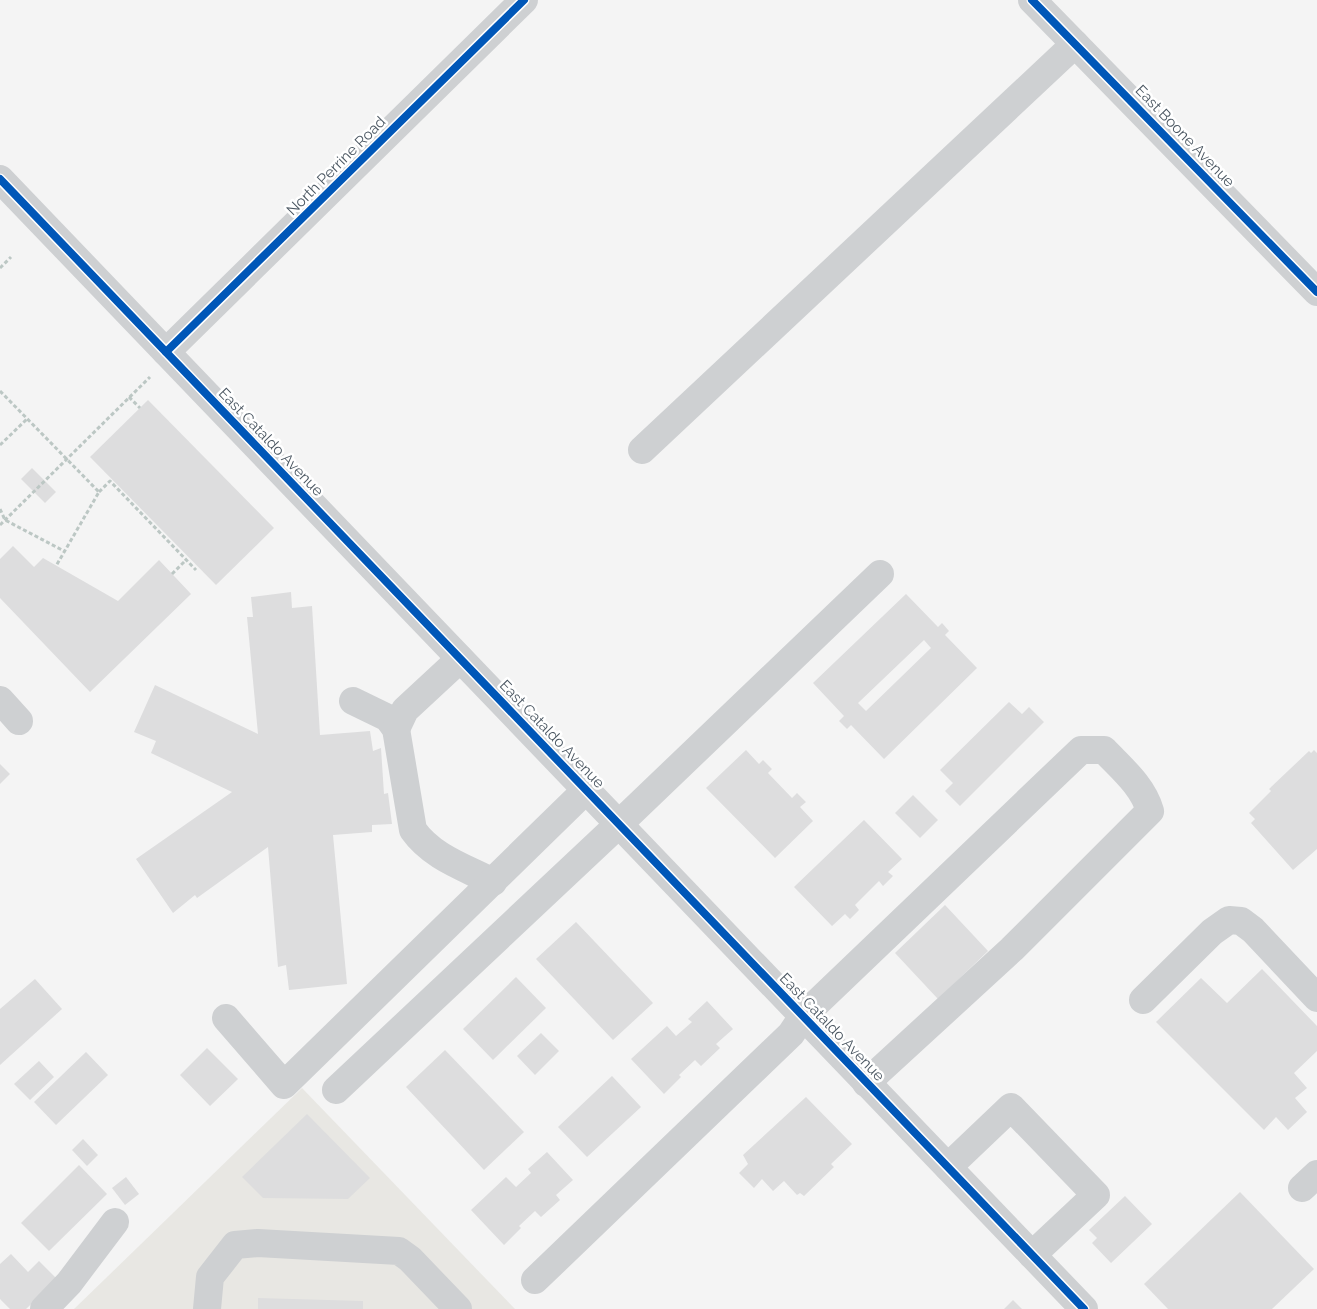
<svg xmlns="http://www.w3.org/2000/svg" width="1317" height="1309" font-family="Raleway,sans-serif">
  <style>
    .commercial { fill: #e8e7e3 }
    .building { fill: #ddddde; fill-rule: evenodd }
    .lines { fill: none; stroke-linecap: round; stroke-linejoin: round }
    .path { stroke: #bcc7c4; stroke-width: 3; stroke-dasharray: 4 2.5; stroke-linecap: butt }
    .minor { stroke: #ced0d2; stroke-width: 28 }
    .cycleway-casing { stroke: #fff; stroke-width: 11 }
    .cycleway { stroke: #0057b8; stroke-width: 8 }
    .labels { text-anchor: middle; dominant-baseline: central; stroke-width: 5; stroke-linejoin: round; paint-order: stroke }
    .street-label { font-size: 15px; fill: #4a5661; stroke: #fff }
  </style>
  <rect width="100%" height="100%" fill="#f4f4f4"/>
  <path class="commercial" d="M 302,1088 L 515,1309 L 74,1309 Z"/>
  <g class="building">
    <path d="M 148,400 L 274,528 L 216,585 L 90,457 Z"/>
    <path d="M 32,468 L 56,492 L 45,503 L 21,479 Z"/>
    <path d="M 13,546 L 34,567 L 43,558 L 118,601 L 159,560 L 191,594 L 90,692 L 0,598 L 0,559 Z"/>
    <path d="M 291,592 L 292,608 L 312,606 L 320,735 L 370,731 L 373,751 L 381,748 L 384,794 L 388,793 L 392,824 L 372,825 L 372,832 L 333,835 L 347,984 L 289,990 L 286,965 L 278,967 L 268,847 L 197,898 L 195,895 L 173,913 L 136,859 L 232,792 L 151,753 L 156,741 L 134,732 L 155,685 L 258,734 L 247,617 L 253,617 L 251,597 Z"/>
    <path d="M 906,594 L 938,627 L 942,623 L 949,631 L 945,635 L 977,668 L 884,759 L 851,725 L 847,729 L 839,721 L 844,716 L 813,683 ZM 924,640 L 931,648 L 866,711 L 858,703 Z"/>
    <path d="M 1009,702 L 1022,714 L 1029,707 L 1044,722 L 960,806 L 945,791 L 953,783 L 940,770 Z"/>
    <path d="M 746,750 L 759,764 L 763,760 L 772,769 L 768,773 L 792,798 L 797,793 L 806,802 L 800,807 L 813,821 L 775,858 L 706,788 Z"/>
    <path d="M 1314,750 L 1317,753 L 1317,849 L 1293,870 L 1251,823 L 1255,819 L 1249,813 L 1271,791 L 1269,789 L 1309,751 L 1311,753 Z"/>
    <path d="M 0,764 L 10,774 L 0,784 Z"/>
    <path d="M 913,795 L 938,820 L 920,838 L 895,813 Z"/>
    <path d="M 864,820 L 902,859 L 888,872 L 893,876 L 883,886 L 879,881 L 855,905 L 859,910 L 850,919 L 845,914 L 832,926 L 794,887 Z"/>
    <path d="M 945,905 L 988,951 L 938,999 L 895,953 Z"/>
    <path d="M 576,922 L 653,1003 L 613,1040 L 536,959 Z"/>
    <path d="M 1262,969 L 1317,1026 L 1317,1051 L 1294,1073 L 1307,1088 L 1295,1098 L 1307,1112 L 1288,1130 L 1276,1117 L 1264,1130 L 1156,1022 L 1201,978 L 1227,1003 Z"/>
    <path d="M 516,977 L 546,1008 L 493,1060 L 463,1029 Z"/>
    <path d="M 35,979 L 62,1009 L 0,1065 L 0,1009 Z"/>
    <path d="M 707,1001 L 733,1029 L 716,1044 L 720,1048 L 701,1066 L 695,1060 L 679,1075 L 681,1077 L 664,1094 L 631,1059 L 667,1026 L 676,1036 L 692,1022 L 688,1019 Z"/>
    <path d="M 541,1033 L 559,1051 L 535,1075 L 517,1056 Z"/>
    <path d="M 207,1048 L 238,1079 L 210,1106 L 180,1075 Z"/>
    <path d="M 445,1050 L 524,1132 L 484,1170 L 406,1087 Z"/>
    <path d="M 86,1052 L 108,1075 L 56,1125 L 34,1102 Z"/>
    <path d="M 39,1061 L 54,1077 L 30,1100 L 14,1084 Z"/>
    <path d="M 612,1076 L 641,1107 L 587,1157 L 558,1127 Z"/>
    <path d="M 806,1097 L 852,1144 L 831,1164 L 834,1167 L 804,1196 L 800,1193 L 797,1195 L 784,1181 L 773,1191 L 762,1179 L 754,1188 L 739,1173 L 748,1164 L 743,1155 Z"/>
    <path d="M 307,1114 L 370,1178 L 348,1199 L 263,1198 L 242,1177 Z"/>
    <path d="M 83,1139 L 98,1155 L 87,1166 L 72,1150 Z"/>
    <path d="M 547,1152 L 573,1180 L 556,1195 L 560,1200 L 541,1217 L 535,1211 L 519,1226 L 521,1228 L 504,1245 L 471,1210 L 506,1177 L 516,1187 L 531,1173 L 528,1169 Z"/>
    <path d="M 79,1165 L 107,1194 L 49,1251 L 21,1223 Z"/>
    <path d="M 126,1177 L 139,1194 L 125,1205 L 112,1188 Z"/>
    <path d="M 1240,1192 L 1314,1269 L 1272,1309 L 1168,1309 L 1144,1284 Z"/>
    <path d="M 1125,1196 L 1152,1224 L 1111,1263 L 1092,1243 L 1097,1238 L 1089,1230 Z"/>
    <path d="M 11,1254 L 28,1272 L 39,1261 L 57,1279 L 26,1309 L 10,1309 L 0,1299 L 0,1264 Z"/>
    <path d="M 258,1298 L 363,1301 L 363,1309 L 258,1309 Z"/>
    <path d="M 1013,1300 L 1022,1309 L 1004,1309 Z"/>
  </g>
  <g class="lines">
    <g class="path">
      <path d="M 0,268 L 11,257"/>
      <path d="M 0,391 L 99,492 L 56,566"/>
      <path d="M 129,397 L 140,408"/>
      <path d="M 0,445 L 27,419"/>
      <path d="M 99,492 L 110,481 L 196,570"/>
      <path d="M 0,509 L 5,520 L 64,551"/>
      <path d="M 0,525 L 150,377"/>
      <path d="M 172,574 L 186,560"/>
    </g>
    <g class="minor">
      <path d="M 1032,0 L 1317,292"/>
      <path d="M 0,179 L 1084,1309"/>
      <path d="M 166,352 L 524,0"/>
      <path d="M 642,450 L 1075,44"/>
      <path d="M 0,700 L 19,721"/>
      <path d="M 353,701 L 388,718 L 396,729 L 413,830 C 432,857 464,867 493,882"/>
      <path d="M 396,729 L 405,710 L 460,659"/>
      <path d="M 1143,1000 L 1212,932 L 1229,920 L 1241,921 L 1253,930 L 1317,998"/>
      <path d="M 226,1018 L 284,1085 L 586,790"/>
      <path d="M 336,1090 L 619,824 L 880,574"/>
      <path d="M 948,1167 L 1011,1107 L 1096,1195 L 1032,1255"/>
      <path d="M 1302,1188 L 1317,1174"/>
      <path d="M 535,1280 L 791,1034 L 803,1016 L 1081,750 L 1104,750 C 1122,769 1143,786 1150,811 L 1012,949 L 866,1083"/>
      <path d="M 44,1309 L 69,1283 L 115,1222"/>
      <path d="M 207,1309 L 210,1277 L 235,1245 L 258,1243 L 399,1251 L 410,1259 L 458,1309"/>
    </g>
    <defs>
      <g id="cycleway">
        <path d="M 1032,0 L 1317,292"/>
        <path d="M 0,179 L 1084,1309"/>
        <path d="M 166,352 L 524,0"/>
      </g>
    </defs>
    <use href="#cycleway" class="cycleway-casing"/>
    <use href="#cycleway" class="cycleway"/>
  </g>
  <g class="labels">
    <g class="street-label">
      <text transform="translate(1185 136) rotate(46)">East Boone Avenue</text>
      <text transform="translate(336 166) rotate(-45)">North Perrine Road</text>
      <text transform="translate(271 442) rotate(46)">East Cataldo Avenue</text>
      <text transform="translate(552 734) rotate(46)">East Cataldo Avenue</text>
      <text transform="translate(832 1027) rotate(46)">East Cataldo Avenue</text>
    </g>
  </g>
</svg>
